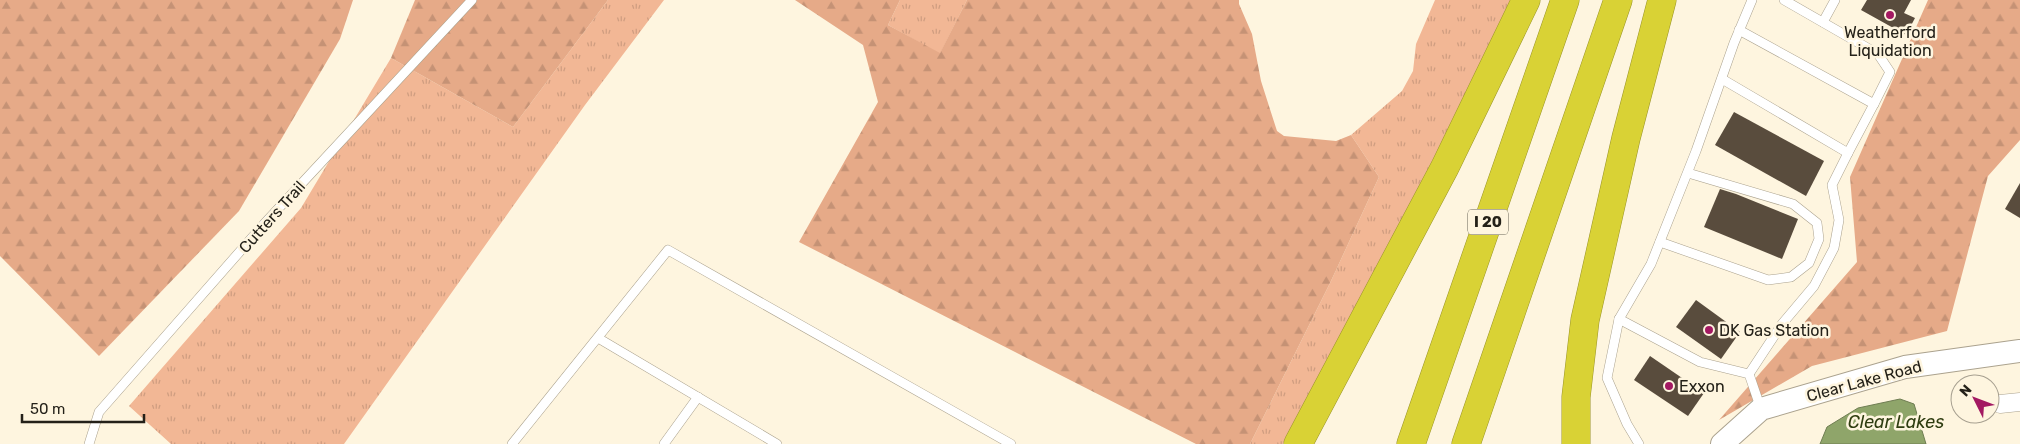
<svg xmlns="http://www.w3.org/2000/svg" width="2020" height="444" font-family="Rubik,sans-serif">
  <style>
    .grass { fill: url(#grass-tufts) }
    .forest { fill: url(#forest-firs) }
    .water { fill: #8fa56a; stroke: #6f7d52 }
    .building { fill: #594c3d }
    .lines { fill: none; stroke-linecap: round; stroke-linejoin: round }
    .service-casing { stroke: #aba28e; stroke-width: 10 }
    .minor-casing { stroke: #aba28e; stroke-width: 19 }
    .tertiary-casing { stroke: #aba28e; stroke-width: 24 }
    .motorway-casing { stroke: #9a942b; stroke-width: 29 }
    .service { stroke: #fff; stroke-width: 9 }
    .minor { stroke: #fff; stroke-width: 18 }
    .tertiary { stroke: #fff; stroke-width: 22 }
    .motorway { stroke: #d9d235; stroke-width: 28 }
    .poi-dot { fill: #a31962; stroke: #fef5df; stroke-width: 2 }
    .labels { text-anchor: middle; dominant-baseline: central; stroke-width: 5; stroke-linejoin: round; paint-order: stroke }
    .shield { fill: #fef5df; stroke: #656154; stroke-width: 1 }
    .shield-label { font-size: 15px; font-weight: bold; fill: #242119 }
    .poi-label { font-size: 16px; fill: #242119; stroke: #fef5df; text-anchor: start }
    .street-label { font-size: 16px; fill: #242119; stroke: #fef5df }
    .water-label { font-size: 18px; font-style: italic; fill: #2f3d11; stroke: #fef5df }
  </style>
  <defs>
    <pattern id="grass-tufts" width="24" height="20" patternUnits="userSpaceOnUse" patternTransform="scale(1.25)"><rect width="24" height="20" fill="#f2b795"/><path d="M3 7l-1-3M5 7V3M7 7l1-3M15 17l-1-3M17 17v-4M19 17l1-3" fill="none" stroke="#cf9d80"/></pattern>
    <pattern id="forest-firs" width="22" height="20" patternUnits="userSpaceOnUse" patternTransform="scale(1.25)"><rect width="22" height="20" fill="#e6aa88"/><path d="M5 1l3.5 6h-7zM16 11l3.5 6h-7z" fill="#c59275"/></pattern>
  </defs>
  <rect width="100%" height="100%" fill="#fef5df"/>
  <g class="grass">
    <path d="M 608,0 L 664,0 L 585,105 L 344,444 L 171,444 L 129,406 L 301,208 L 391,58 L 513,127 Z"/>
    <path d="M 900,0 L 967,0 L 940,54 L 888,25 Z"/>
    <path d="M 1435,0 L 1514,0 L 1368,288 L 1283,444 L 1250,444 L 1331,281 L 1379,177 L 1351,135 L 1402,91 L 1413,71 L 1416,44 Z"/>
  </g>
  <g class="forest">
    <path d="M 0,0 L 353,0 L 340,39 L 239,211 L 99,356 L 0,256 Z"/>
    <path d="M 415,0 L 608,0 L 513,127 L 391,58 Z"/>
    <path d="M 795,0 L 900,0 L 888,25 L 940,53 L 967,0 L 1239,0 L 1239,4 L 1252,34 L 1261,81 L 1277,131 L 1284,136 L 1336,141 L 1351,135 L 1379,177 L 1331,281 L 1250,444 L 1196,444 L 799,242 L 878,102 L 863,45 Z"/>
    <path d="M 1928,0 L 2020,0 L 2020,140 L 1988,176 L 1947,331 L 1812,366 L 1719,420 L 1857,262 L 1850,177 Z"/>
  </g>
  <path class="water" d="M 1900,399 L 1914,404 L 1926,444 L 1820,444 L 1827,427 L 1858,408 Z"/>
  <g class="building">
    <path d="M 1867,0 L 1911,0 L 1904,13 L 1915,18 L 1906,35 L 1861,10 Z"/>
    <path d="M 1734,112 L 1824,161 L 1806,196 L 1715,145 Z"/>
    <path d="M 2020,183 L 2020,218 L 2005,209 Z"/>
    <path d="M 1720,189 L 1736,194 L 1798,219 L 1782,259 L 1704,227 Z"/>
    <path d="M 1696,300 L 1740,332 L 1721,359 L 1676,327 Z"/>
    <path d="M 1650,356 L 1704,393 L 1688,416 L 1634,380 Z"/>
  </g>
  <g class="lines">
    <defs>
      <g id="service">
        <path d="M 1752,0 L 1734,43 L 1696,151 L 1651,264 L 1619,319 L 1700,362 L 1749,374 L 1761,409"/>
        <path d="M 1823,22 L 1835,0"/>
        <path d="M 1739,30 L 1874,104 L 1890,72 L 1878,54 L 1784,0"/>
        <path d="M 1722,79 L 1848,153 L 1874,104"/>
        <path d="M 1660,242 L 1768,280 L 1791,277 L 1809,263 L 1819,239 L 1817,223 L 1793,204 L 1688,173"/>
        <path d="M 1619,319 L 1607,378 L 1627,424 L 1639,444"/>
        <path d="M 598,338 L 777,444"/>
        <path d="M 1749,374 L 1782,324 L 1814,286 L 1834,248 L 1839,220 L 1832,185 L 1848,153"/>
        <path d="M 89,444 L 99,412 L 264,224 L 472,0"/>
        <path d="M 512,444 L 668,250 L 1011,444"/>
        <path d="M 664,444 L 698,397"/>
      </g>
      <path id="minor" d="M 2000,404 L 2020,402"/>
      <path id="tertiary" d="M 1722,444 L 1761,409 L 1905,367 L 2020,351"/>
      <g id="motorway">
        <path d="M 1298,444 L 1445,167 L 1526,0"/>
        <path d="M 1411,444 L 1565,0"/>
        <path d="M 1466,444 L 1618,0"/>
        <path d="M 1576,444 L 1576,397 L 1585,320 L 1626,138 L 1662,0"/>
      </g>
    </defs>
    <use href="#service" class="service-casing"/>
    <use href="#minor" class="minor-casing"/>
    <use href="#tertiary" class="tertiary-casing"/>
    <use href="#motorway" class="motorway-casing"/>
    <use href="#service" class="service"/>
    <use href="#minor" class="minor"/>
    <use href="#tertiary" class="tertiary"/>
    <use href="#motorway" class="motorway"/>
  </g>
  <g class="poi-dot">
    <circle cx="1890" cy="15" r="5"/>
    <circle cx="1709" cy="330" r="5"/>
    <circle cx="1669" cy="386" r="5"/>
  </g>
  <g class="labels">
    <rect class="shield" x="1468" y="209.5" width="40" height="25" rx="4"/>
    <g class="shield-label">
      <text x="1488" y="222">I 20</text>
    </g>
    <g class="poi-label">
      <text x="1890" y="32" text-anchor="middle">Weatherford<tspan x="1890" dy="18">Liquidation</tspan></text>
      <text x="1719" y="330">DK Gas Station</text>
      <text x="1679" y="386">Exxon</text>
    </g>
    <g class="street-label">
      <text transform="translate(272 217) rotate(-48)">Cutters Trail</text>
      <text transform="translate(1864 381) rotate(-15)">Clear Lake Road</text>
    </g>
    <g class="water-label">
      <text x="1896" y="422">Clear Lakes</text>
    </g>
  </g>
  <g transform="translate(1975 399) rotate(312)"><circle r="24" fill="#fef5df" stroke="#a7a090"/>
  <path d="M0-4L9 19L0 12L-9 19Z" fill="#a31962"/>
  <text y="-8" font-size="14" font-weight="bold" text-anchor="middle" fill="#242119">N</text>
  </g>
  <path d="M22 414v8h122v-8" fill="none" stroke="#242119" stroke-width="2.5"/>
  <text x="30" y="414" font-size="15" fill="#242119" stroke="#fef5df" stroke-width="4" paint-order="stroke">50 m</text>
</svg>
